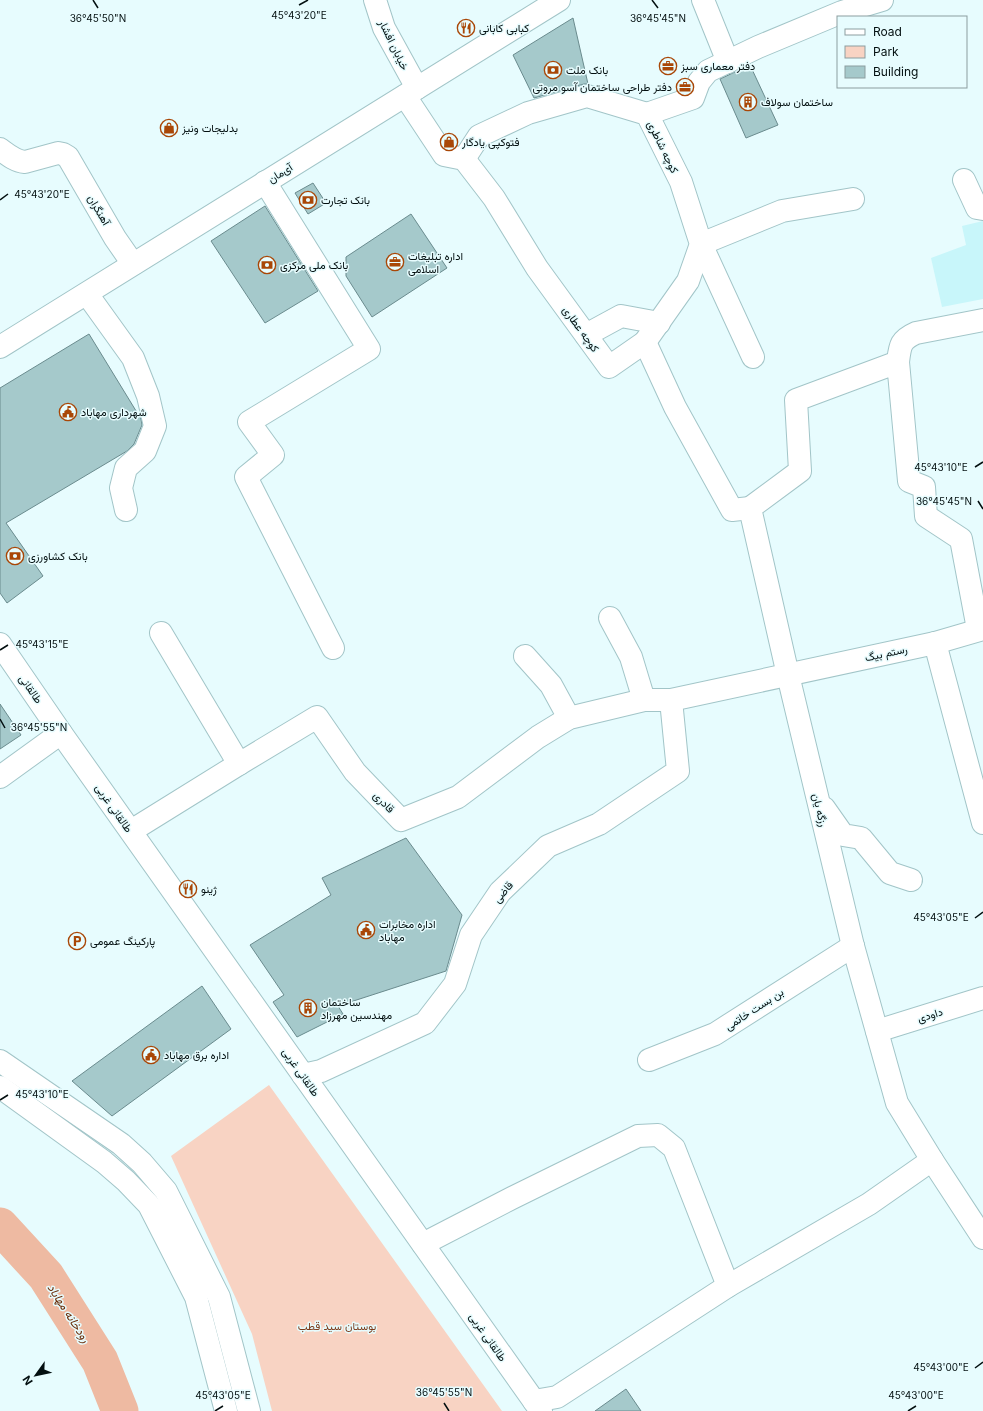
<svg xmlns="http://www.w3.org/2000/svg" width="983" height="1411" font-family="Inter,Vazirmatn,sans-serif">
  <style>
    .built { fill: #c8f6fa }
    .green { fill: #f8d3c3 }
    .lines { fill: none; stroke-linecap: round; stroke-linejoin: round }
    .river { stroke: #eebaa2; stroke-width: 37 }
    .building { fill: #a5c9cb; stroke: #6a8b8e }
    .minor-casing { stroke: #a2c5c8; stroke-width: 24 }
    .minor { stroke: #fff; stroke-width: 22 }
    .ticks { fill: none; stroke: #030f10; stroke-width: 1.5 }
    .labels { text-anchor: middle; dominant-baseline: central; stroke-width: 3; stroke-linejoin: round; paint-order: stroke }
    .poi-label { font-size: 11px; fill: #030f10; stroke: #e7fcfe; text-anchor: start }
    .street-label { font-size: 11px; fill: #030f10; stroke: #e7fcfe }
    .park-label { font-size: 11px; fill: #7a3b1b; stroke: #e7fcfe }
    .water-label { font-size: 12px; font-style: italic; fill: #6b2e0b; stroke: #e7fcfe }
    .ticks-label { font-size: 10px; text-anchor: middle; fill: #030f10; stroke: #e7fcfe; stroke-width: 3; stroke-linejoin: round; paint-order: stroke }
  </style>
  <rect width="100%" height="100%" fill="#e7fcfe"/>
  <path class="built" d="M 983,221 L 983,299 L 942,307 L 931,258 L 966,245 L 962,226 Z"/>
  <path class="green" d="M 269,1085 L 502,1411 L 272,1411 L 252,1334 L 171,1156 Z"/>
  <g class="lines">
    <path class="river" d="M 0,1226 L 46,1276 L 100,1361 L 120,1411"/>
  </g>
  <g class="building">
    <path d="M 573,18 L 588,84 L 584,84 L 534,98 L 513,55 Z"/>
    <path d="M 750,65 L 778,125 L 746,138 L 720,79 Z"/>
    <path d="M 313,183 L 326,203 L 308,214 L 295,193 Z"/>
    <path d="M 265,206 L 318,291 L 265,323 L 211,241 Z"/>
    <path d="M 411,214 L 447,268 L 372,317 L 346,276 L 346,257 Z"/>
    <path d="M 89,334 L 141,419 L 142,425 L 134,444 L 127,451 L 6,523 L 43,576 L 7,603 L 0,593 L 0,388 Z"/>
    <path d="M 0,704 L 21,735 L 0,749 Z"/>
    <path d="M 406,838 L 462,915 L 446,971 L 338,1006 L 343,1014 L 297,1037 L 273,1002 L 284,995 L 250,945 L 331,895 L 322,878 Z"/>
    <path d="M 202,986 L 231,1029 L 112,1116 L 72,1081 Z"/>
    <path d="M 626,1389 L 641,1411 L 595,1411 Z"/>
  </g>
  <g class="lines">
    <defs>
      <g id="minor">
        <path d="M 375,0 L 384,28 L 417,88"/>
        <path d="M 703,0 L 728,62"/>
        <path d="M 405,96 L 444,155 L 464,159 L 494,198 L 537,268 L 609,367 L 645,342 L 675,407 L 732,510 L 750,508"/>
        <path d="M 647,114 L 693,98 L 699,82 L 708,71 L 758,47 L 842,12 L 882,0"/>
        <path d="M 0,149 C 8,155 15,161 25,162 L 58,153 L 63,154 L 68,157 L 115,238 L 133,264"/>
        <path d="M 464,159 L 479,136 L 528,113 L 587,96 L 647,114 L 681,182 L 701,244 L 688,281 L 645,342"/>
        <path d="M 964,180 L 977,208 L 983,209"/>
        <path d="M 265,182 L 369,349 L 249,422 L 273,455 L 246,477 L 333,648"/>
        <path d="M 87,294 L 133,358 L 148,396 L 155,426 L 145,451 L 126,468 L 121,488 L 126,510"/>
        <path d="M 586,335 L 621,316 L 659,323"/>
        <path d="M 0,347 L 559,0"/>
        <path d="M 753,357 L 701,244 L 782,211 L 853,199"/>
        <path d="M 898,362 C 900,346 900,340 916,333 L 983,320"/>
        <path d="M 610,618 L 631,657 L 644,700"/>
        <path d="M 161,633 L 239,764"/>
        <path d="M 935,643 L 983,823"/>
        <path d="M 0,644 L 61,733 L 541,1411"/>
        <path d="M 525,656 L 551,685 L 569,718"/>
        <path d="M 0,777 L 61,733"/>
        <path d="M 824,808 L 843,835 L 861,838 L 890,873 L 911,880"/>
        <path d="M 131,831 L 239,764 L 317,717 L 355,772 L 401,820 L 458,797 L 538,737 L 569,718 L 644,700 L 671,700 L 935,643 L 983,629"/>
        <path d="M 877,1031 L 983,998"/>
        <path d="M 649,1060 L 715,1034 L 853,946"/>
        <path d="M 0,1061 L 121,1144 L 142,1163 L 166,1191 L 219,1297 L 249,1411"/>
        <path d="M 303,1075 L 321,1071 L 425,1023 L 455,984 L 471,935 L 500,892 L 548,846 L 599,824 L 678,771 L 671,700"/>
        <path d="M 0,1087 L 104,1162 L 126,1181 L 149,1205 L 196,1297 L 226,1411"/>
        <path d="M 932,1160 L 897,1103 L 853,946 L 788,675 L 750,508 L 800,471 L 796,400 L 898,362 L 909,481 L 924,487 L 926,516 L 961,539 L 978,629"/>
        <path d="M 423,1244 L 512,1198 L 638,1136 L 658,1135 L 674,1148 L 728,1286"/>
        <path d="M 534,1401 L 557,1397 L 728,1286 L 869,1204 L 932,1160 L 983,1238"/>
      </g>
    </defs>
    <use href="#minor" class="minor-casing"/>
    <use href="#minor" class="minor"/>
  </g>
  <path class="ticks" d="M 93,0 L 98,8M 652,0 L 658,8M 299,5 L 308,0M 0,200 L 8,194M 975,467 L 983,462M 978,501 L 983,509M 0,650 L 8,645M 0,719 L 5,728M 975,918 L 983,912M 0,1100 L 8,1095M 975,1368 L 983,1362M 444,1403 L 449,1411M 215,1411 L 223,1406M 908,1411 L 916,1406"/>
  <defs>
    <symbol id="restaurant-ring" viewBox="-11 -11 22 22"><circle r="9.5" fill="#e7fcfe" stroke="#a94707" stroke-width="1.5"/><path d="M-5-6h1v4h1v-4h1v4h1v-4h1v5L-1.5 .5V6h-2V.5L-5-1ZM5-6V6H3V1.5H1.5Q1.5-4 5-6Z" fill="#a94707"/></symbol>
    <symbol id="office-ring" viewBox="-11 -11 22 22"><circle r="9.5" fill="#e7fcfe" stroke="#a94707" stroke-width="1.5"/><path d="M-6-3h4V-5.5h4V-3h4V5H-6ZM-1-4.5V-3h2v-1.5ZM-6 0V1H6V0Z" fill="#a94707"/></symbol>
    <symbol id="bank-ring" viewBox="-11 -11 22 22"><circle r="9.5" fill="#e7fcfe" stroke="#a94707" stroke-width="1.5"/><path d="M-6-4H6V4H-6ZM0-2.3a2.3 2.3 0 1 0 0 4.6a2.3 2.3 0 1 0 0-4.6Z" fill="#a94707"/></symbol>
    <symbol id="building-ring" viewBox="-11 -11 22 22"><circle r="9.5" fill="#e7fcfe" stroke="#a94707" stroke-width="1.5"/><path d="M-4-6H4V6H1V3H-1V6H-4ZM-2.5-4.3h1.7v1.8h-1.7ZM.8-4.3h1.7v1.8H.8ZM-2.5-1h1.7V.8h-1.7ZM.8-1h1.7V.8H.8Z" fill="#a94707"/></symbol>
    <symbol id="shop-ring" viewBox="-11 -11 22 22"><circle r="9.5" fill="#e7fcfe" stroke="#a94707" stroke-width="1.5"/><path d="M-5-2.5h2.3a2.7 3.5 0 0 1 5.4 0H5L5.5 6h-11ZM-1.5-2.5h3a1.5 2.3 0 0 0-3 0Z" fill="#a94707"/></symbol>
    <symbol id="civic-ring" viewBox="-11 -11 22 22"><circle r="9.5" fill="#e7fcfe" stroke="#a94707" stroke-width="1.5"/><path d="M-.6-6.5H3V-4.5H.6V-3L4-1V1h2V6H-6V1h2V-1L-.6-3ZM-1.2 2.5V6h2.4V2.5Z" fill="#a94707"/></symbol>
    <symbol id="parking-ring" viewBox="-11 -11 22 22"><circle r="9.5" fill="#e7fcfe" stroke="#a94707" stroke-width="1.5"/><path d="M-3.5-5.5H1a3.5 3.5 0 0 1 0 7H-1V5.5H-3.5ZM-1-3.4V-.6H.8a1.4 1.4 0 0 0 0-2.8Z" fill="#a94707"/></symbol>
  </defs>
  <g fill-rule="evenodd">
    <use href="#restaurant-ring" x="456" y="18" width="20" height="20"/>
    <use href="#office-ring" x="658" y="56" width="20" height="20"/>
    <use href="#bank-ring" x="543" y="60" width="20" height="20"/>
    <use href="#office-ring" x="675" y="77" width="20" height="20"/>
    <use href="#building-ring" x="738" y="92" width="20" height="20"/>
    <use href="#shop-ring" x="159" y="118" width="20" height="20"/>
    <use href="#shop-ring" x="439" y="132" width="20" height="20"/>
    <use href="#bank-ring" x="298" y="190" width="20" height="20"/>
    <use href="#office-ring" x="385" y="252" width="20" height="20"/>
    <use href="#bank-ring" x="257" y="255" width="20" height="20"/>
    <use href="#civic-ring" x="58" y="402" width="20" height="20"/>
    <use href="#bank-ring" x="5" y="546" width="20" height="20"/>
    <use href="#restaurant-ring" x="178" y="879" width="20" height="20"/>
    <use href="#civic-ring" x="356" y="920" width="20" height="20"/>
    <use href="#parking-ring" x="67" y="931" width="20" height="20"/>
    <use href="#building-ring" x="298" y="998" width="20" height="20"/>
    <use href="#civic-ring" x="141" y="1045" width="20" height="20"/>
  </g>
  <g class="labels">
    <g class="poi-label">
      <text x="479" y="28">کبابی کابانی</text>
      <text x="681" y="66">دفتر معماری سبز</text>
      <text x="566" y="70">بانک ملت</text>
      <text x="672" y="87" text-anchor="end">دفتر طراحی ساختمان آسو مروتی</text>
      <text x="761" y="102">ساختمان سولاف</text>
      <text x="182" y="128">بدلیجات ونیز</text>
      <text x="462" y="142">فتوکپی یادگار</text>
      <text x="321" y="200">بانک تجارت</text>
      <text x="408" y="256">اداره تبلیغات<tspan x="408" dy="13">اسلامی</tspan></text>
      <text x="280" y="265">بانک ملی مرکزی</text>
      <text x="81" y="412">شهرداری مهاباد</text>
      <text x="28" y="556">بانک کشاورزی</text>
      <text x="201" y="889">ژینو</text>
      <text x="379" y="924">اداره مخابرات<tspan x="379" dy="13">مهاباد</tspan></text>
      <text x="90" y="941">پارکینگ عمومی</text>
      <text x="321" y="1002">ساختمان<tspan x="321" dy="13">مهندسین مهرزاد</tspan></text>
      <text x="164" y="1055">اداره برق مهاباد</text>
    </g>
    <g class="street-label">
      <text transform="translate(394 45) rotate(64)">خیابان افشار</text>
      <text transform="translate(663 147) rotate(64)">کوچه شاطری</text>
      <text transform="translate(280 173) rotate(-32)">آی‌مان</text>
      <text transform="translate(99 210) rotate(60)">آهنگران</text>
      <text transform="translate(581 329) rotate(54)">کوچه عطاری</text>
      <text transform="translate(886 653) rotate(-12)">رستم بیگ</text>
      <text transform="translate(31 689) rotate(55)">طالقانی</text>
      <text transform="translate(384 802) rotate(46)">قادری</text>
      <text transform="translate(114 808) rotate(55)">طالقانی غربی</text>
      <text transform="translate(820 810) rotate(77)">رزگه یان</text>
      <text transform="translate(503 892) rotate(-50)">قاضی</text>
      <text transform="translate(754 1009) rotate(-33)">بن بست خاتمی</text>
      <text transform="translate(930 1015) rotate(-17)">داودی</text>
      <text transform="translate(301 1072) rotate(55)">طالقانی غربی</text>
      <text transform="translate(488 1337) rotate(55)">طالقانی غربی</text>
    </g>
    <g class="park-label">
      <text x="337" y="1326">بوستان سید قطب</text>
    </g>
    <g class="water-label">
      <text transform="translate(69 1313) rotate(57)">رودخانه مهاباد</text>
    </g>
  </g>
  <g class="ticks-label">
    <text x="299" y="19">45°43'20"E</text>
    <text x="98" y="22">36°45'50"N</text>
    <text x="658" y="22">36°45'45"N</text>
    <text x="42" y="198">45°43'20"E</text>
    <text x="941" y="471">45°43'10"E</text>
    <text x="944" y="505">36°45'45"N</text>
    <text x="42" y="648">45°43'15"E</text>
    <text x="39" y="731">36°45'55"N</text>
    <text x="941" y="921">45°43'05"E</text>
    <text x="42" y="1098">45°43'10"E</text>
    <text x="941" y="1371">45°43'00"E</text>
    <text x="444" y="1396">36°45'55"N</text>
    <text x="223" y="1399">45°43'05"E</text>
    <text x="916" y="1399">45°43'00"E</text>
  </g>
  <rect x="837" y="16" width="130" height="72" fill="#e7fcfe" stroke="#8c9d9f"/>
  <rect x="845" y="29" width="20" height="6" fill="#ffffff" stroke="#8c9d9f"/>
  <text x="873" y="36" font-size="12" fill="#030f10">Road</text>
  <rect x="845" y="46" width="20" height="12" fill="#f8d3c3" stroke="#8c9d9f"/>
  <text x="873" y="56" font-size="12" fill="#030f10">Park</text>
  <rect x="845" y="66" width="20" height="12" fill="#a5c9cb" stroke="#8c9d9f"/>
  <text x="873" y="76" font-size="12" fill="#030f10">Building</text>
  <g transform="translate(36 1375) rotate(237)" stroke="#e7fcfe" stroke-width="3" paint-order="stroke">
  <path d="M0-3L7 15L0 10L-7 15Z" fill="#030f10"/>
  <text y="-6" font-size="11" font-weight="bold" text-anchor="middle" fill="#030f10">N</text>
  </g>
</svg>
